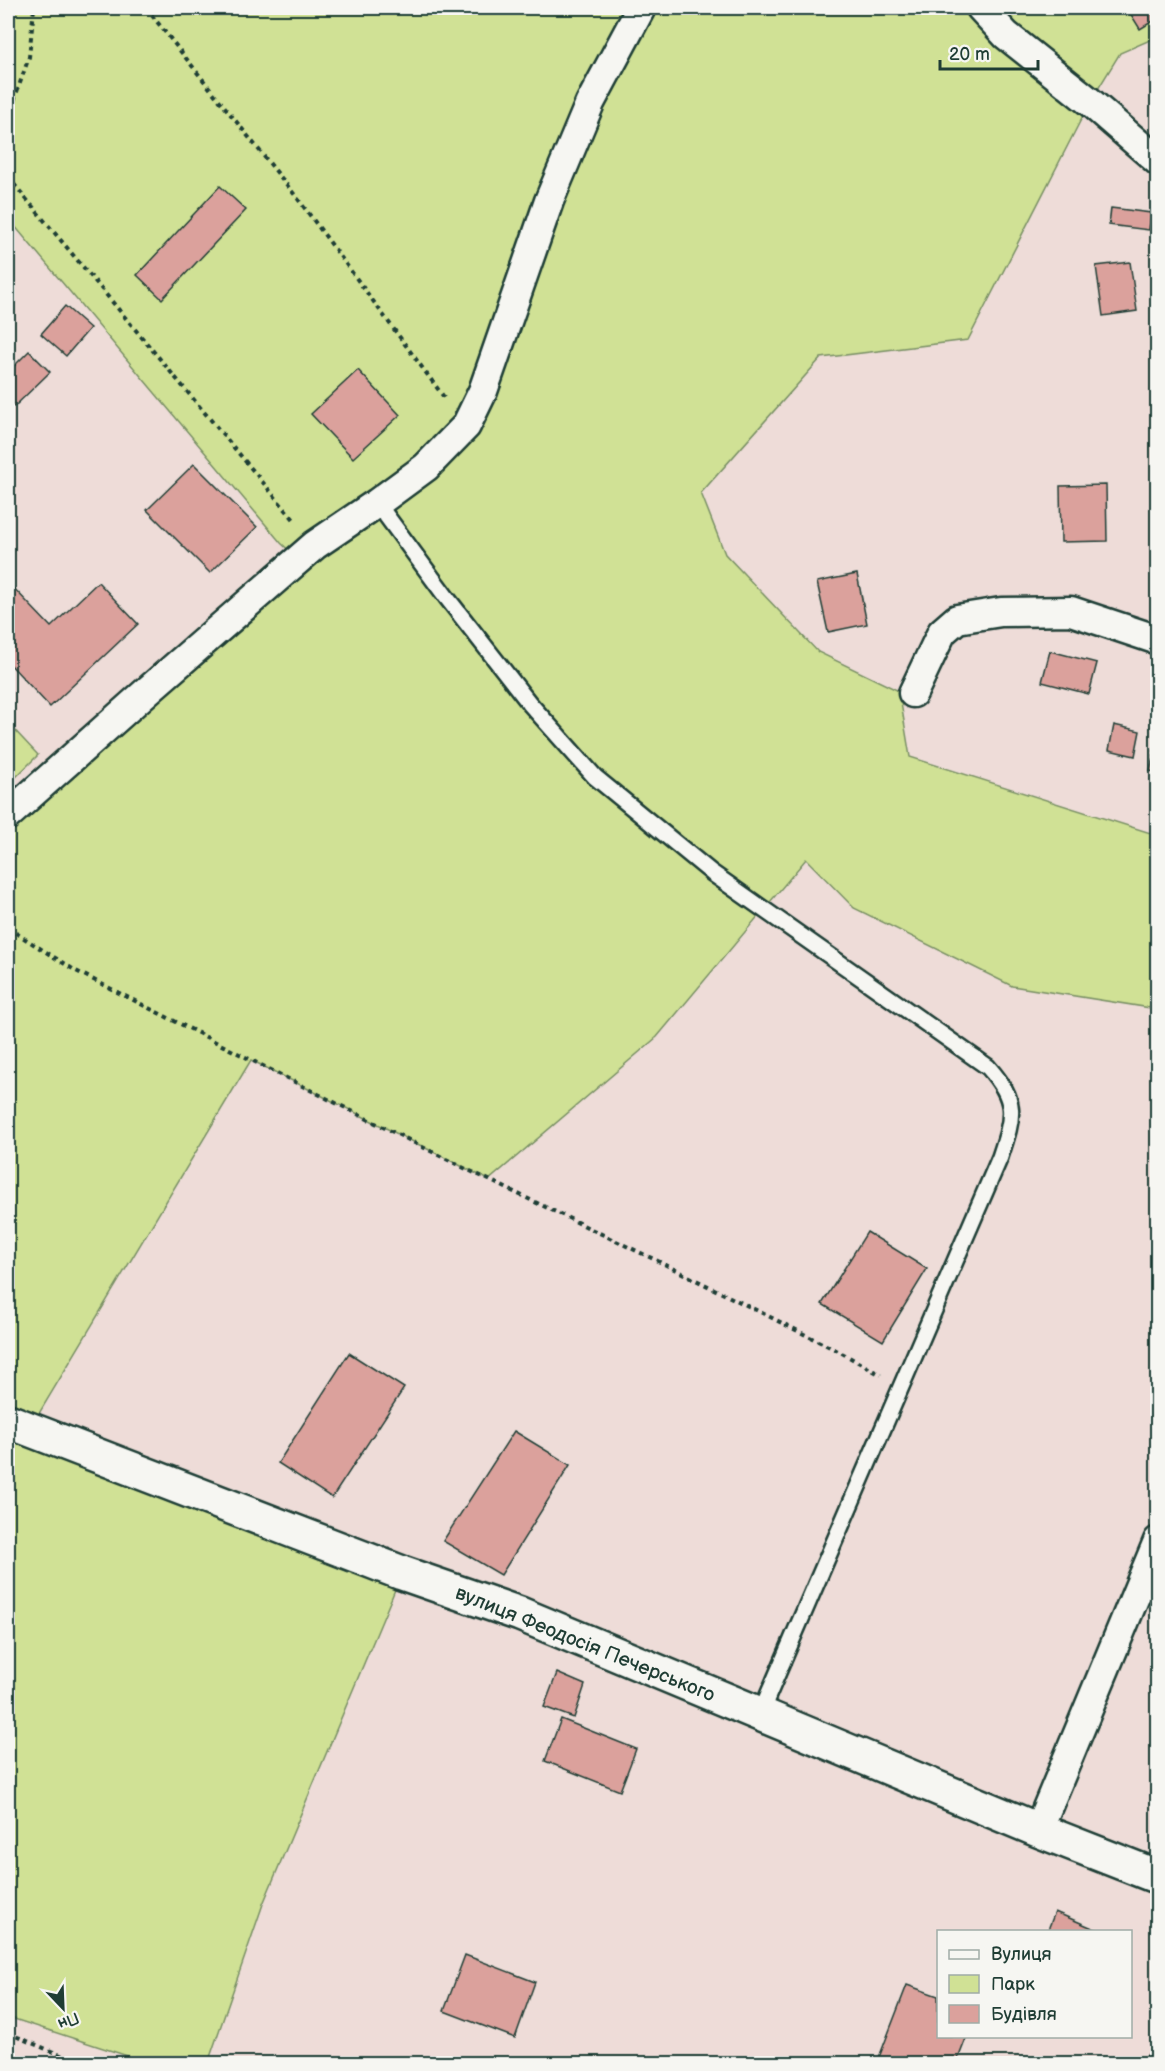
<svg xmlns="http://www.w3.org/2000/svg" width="1165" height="2071" font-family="'Balsamiq Sans',sans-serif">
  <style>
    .green { fill: #d0e195; stroke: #788f64; stroke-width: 1.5 }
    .building { fill: #dba19c; stroke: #1f3d34; stroke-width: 1.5 }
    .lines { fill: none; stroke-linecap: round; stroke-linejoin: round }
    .lane-casing { stroke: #1f3d34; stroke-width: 20 }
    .street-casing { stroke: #1f3d34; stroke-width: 33 }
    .secondary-casing { stroke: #1f3d34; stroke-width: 38 }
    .path { stroke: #1f3d34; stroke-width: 4; stroke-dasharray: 4.5 4.5; stroke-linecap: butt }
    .lane { stroke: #f6f6f2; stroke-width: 15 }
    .street { stroke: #f6f6f2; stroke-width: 28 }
    .secondary { stroke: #f6f6f2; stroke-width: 33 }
    .labels { text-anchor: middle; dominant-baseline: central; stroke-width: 6; stroke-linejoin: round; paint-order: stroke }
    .street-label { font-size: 20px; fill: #1f3d34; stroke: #f6f6f2 }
  </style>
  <rect width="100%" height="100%" fill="#eedcd8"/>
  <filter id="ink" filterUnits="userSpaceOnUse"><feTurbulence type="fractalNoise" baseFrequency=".0167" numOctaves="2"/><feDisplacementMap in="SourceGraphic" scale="12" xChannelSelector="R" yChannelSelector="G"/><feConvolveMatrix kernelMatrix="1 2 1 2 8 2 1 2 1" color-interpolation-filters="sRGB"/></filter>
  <g filter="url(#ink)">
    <g class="green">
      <path d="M 8,8 L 1157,8 L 1157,37 L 1120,53 L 1090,102 L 968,340 L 821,358 L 701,493 L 725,554 L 818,652 L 899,691 L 910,757 L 1157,835 L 1157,1009 L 1012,986 L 854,908 L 806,859 L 657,1037 L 489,1180 L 251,1060 L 29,1430 L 402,1573 L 263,1904 L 208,2063 L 149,2063 L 8,2017 L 8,815 L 299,560 L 281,543 L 8,218 Z"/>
      <path d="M 8,723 L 38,755 L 8,785 Z"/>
    </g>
    <g class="building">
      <path d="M 1127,8 L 1158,8 L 1158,18 L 1140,29 Z"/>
      <path d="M 220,186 L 246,210 L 162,299 L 137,275 Z"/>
      <path d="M 1111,208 L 1151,213 L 1149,230 L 1109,225 Z"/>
      <path d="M 1130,262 L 1137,311 L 1103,316 L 1096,266 Z"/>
      <path d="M 65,306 L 90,328 L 66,356 L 41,334 Z"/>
      <path d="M 29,351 L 50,372 L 14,407 L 8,400 L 8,372 Z"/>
      <path d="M 358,370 L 400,415 L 353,458 L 311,414 Z"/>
      <path d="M 194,464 L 257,527 L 210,573 L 147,510 Z"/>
      <path d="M 1106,485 L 1107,541 L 1061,542 L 1060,486 Z"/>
      <path d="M 857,574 L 867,624 L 828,632 L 817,582 Z"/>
      <path d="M 8,582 L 51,627 L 98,582 L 138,624 L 50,707 L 8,662 Z"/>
      <path d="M 1050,651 L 1097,663 L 1089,694 L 1042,682 Z"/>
      <path d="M 1114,725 L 1140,731 L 1135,756 L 1109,750 Z"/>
      <path d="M 1157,737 L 1158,737 L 1158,773 L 1150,771 Z"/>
      <path d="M 867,1232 L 927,1269 L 883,1341 L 822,1304 Z"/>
      <path d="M 349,1353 L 404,1388 L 332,1498 L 278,1463 Z"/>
      <path d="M 514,1431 L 570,1465 L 501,1575 L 443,1541 Z"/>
      <path d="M 557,1673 L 585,1685 L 574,1718 L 544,1707 Z"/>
      <path d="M 561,1719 L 636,1749 L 620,1791 L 545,1761 Z"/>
      <path d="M 1055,1912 L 1102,1932 L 1047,1932 Z"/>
      <path d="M 465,1955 L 535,1982 L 515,2038 L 444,2011 Z"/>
      <path d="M 907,1985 L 938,1996 L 938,2036 L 967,2036 L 956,2064 L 889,2064 L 878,2060 Z"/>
      <path d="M 1158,2040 L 1158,2064 L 1141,2064 Z"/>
    </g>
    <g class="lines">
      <defs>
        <path id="lane" d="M 377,503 L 447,598 L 530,704 L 595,777 L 712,873 L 988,1067 C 1018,1101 1014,1115 1000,1157 L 760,1714"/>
        <g id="street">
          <path d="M 981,8 L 1006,35 L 1090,102 L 1158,161"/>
          <path d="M 913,693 L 942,632 L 957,619 L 1001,612 L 1071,611 L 1158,640"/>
          <path d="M 8,815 L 145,693 L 315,545 L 377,503 L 426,467 L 466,426 L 483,391 L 549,201 L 590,103 L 641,8"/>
          <path d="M 1038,1830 L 1158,1541"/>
        </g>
        <path id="secondary" d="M 8,1421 L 402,1573 L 520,1614 L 1038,1830 L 1158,1877"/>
      </defs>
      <use href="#lane" class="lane-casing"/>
      <use href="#street" class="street-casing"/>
      <use href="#secondary" class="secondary-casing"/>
      <g class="path">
        <path d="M 146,8 L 298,199 L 446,400"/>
        <path d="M 8,118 L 29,57 L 34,8"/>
        <path d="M 8,177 L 296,522"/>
        <path d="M 8,928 L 76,971 L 460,1166 L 666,1265 L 840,1352 L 881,1375"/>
        <path d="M 8,2033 L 82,2064"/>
      </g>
      <use href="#lane" class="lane"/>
      <use href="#street" class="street"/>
      <use href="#secondary" class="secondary"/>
    </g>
  </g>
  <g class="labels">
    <g class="street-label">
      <text transform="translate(585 1644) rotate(22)">вулиця Феодосія Печерського</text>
    </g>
  </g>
  <rect width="1165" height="2071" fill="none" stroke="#f6f6f2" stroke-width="30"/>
  <rect x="15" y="15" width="1135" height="2041" fill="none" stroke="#1f3d34" stroke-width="2" filter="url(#ink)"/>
  <rect x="937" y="1930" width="195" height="108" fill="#f6f6f2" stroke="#a0aca6" stroke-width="1.5"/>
  <rect x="949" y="1950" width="30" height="9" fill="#f6f6f2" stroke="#a0aca6" stroke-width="1.5"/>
  <text x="991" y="1960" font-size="18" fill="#1f3d34">Вулиця</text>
  <rect x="949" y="1975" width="30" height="18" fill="#d0e195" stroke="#a0aca6" stroke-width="1.5"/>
  <text x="991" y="1990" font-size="18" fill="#1f3d34">Парк</text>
  <rect x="949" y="2005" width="30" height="18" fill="#dba19c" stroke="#a0aca6" stroke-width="1.5"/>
  <text x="991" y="2020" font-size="18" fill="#1f3d34">Будівля</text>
  <g transform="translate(63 2008) rotate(157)" stroke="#f6f6f2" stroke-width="4.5" paint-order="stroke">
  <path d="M0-4.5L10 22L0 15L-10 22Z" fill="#1f3d34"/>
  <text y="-9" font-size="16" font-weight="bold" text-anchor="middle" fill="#1f3d34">Пн</text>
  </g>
  <path d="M940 60v9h98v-9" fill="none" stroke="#1f3d34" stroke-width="3"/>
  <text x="949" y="60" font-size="18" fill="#1f3d34" stroke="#f6f6f2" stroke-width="4.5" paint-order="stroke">20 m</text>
</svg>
